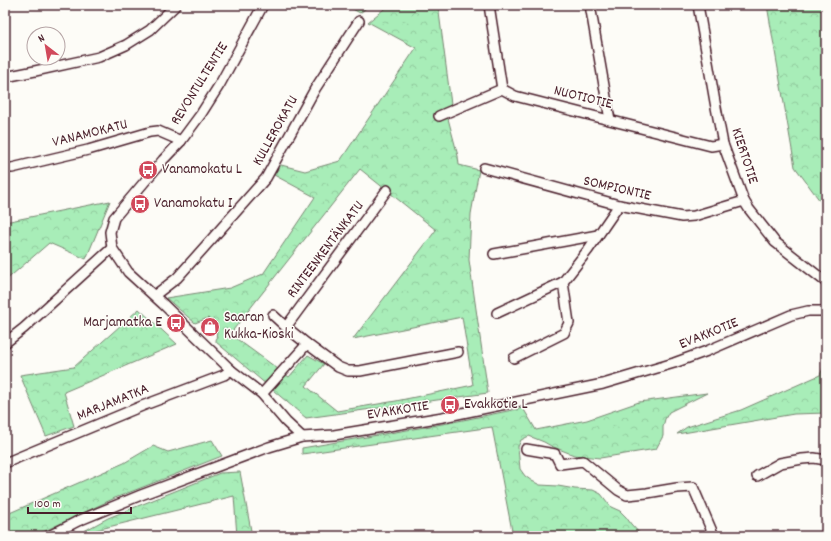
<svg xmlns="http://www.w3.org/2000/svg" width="831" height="541" font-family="Dekko,sans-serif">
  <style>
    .forest { fill: url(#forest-crowns); stroke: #798672; fill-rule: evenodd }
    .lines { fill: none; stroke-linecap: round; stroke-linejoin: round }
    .minor-casing { stroke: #4a1f2b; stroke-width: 12 }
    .minor { stroke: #fdfcf7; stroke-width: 9 }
    .labels { text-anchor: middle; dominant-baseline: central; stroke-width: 3; stroke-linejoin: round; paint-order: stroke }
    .street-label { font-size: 15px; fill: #4a1f2b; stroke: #fdfcf7 }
    .poi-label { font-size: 15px; fill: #4a1f2b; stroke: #fdfcf7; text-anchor: start }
  </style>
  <defs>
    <pattern id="forest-crowns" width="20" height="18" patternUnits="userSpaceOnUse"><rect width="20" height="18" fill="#a8edb8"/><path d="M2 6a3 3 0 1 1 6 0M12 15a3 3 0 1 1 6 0" fill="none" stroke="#92cb9e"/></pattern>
  </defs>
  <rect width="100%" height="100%" fill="#fdfcf7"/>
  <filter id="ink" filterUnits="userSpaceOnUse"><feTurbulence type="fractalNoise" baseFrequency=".025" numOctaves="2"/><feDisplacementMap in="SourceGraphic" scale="8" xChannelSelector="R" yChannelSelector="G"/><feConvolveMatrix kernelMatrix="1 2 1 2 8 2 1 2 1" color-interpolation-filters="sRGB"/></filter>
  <g filter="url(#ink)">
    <g class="forest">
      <path d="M 345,5 L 370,5 L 360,13 Z"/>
      <path d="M 389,5 L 438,5 L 451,104 L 446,111 L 458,156 L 459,165 L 479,170 L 471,214 L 469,260 L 488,393 L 306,418 L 216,342 L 217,326 L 208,318 L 195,323 L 166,298 L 230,288 L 263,274 L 315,197 L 274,175 L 281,165 L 305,171 L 340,161 L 416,48 L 368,22 ZM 360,169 L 436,230 L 353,339 L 462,317 L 473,385 L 396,401 L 337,411 L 306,386 L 324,364 L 308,355 L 289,377 L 230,334 Z"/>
      <path d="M 767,5 L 826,5 L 826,209 L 795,167 Z"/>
      <path d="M 110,201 L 86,259 L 49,243 L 5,281 L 5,222 Z"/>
      <path d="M 139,309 L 177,344 L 64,392 L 74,426 L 46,436 L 20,375 L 74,367 Z"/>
      <path d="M 826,362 L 826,413 L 794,414 L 677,434 L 687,427 L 741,410 L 820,375 Z"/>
      <path d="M 707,393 L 669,412 L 665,419 L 663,427 L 663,436 L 656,449 L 600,458 L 574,455 L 551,446 L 544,442 L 529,436 L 521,440 L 518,447 L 520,469 L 525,476 L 532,481 L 540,485 L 558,486 L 575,489 L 593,490 L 601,494 L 611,507 L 620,511 L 626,517 L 631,524 L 642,536 L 513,536 L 492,427 L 302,454 L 302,448 L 448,423 L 523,408 L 536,430 L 587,420 L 639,402 Z"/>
      <path d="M 212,440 L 222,456 L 115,498 L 34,536 L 5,536 L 5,515 L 124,463 L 153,446 L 168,452 Z"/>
      <path d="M 240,472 L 252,536 L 237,536 L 234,496 L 96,530 L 88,536 L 75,536 L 108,518 L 220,473 Z"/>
    </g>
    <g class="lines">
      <defs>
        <g id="minor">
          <path d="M 263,5 L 220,84 L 201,114 L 181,141 L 163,160 L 114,218 L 110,232 L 112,248 L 128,272 L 163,304 L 231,370 L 262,394 L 286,422 L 302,437"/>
          <path d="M 489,5 L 502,89"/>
          <path d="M 590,5 L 610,120"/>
          <path d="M 698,5 L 715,102 L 723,144 L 744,201 L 749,209 L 775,242 L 826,282"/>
          <path d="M 5,77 L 35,71 L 99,57 L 126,45 L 150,30 L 176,5"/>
          <path d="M 439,116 L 502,89 L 515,96 L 711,146 L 723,144"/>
          <path d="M 5,168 L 12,168 L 88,150 L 150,132 L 158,131 L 181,141"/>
          <path d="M 484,168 L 619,205 L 682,217 L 694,216 L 744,201"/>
          <path d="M 494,254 L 598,235"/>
          <path d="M 155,295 L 177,278 L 266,178 L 315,89 L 359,21"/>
          <path d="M 497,313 L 563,282"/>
          <path d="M 273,315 L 286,327"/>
          <path d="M 5,343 L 24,328 L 112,248"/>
          <path d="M 307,344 L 338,367 L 348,371 L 360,371 L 458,352"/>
          <path d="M 514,358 L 564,333 L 569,323 L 563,282 L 588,250 L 619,205"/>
          <path d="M 262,394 L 307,344 L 286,327 L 387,190"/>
          <path d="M 526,449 L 555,454 L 560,464 L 583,461 L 618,490 L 627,495 L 647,493 L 677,488 L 693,487 L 714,536"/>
          <path d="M 5,463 L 142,406 L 224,375 L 231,370"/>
          <path d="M 757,476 L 780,463 L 802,459 L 814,458 L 826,460"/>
          <path d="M 49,536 L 78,521 L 141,495 L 269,447 L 302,437 L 334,435 L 443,417 L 603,384 L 674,363 L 707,351 L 791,315 L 808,311 L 826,311"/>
        </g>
      </defs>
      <use href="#minor" class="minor-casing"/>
      <use href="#minor" class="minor"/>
    </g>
  </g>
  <defs>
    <symbol id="bus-disc" viewBox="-11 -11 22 22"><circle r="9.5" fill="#d1495b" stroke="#fdfcf7"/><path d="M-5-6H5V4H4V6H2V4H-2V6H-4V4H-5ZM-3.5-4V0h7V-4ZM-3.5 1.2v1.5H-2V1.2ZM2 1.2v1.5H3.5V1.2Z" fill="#fff"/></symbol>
    <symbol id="shop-disc" viewBox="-11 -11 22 22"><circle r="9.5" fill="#d1495b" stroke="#fdfcf7"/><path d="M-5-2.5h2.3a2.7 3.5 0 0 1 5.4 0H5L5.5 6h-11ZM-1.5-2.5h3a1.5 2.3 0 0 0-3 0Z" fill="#fff"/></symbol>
  </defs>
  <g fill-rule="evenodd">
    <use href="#bus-disc" x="137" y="159" width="22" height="22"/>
    <use href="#bus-disc" x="129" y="193" width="22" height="22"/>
    <use href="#bus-disc" x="165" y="312" width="22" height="22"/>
    <use href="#shop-disc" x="199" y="316" width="22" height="22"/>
    <use href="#bus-disc" x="439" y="394" width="22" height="22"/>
  </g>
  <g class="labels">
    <g class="street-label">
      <text transform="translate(200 84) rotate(-58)">REVONTULTENTIE</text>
      <text transform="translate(583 98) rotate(14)">NUOTIOTIE</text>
      <text transform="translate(276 131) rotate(-61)">KULLEROKATU</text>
      <text transform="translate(90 134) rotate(-14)">VANAMOKATU</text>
      <text transform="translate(744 156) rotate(72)">KIERTOTIE</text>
      <text transform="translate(617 189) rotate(13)">SOMPIONTIE</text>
      <text transform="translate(326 250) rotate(-53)">RINTEENKENTÄNKATU</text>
      <text transform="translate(709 334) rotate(-22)">EVAKKOTIE</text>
      <text transform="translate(113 403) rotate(-22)">MARJAMATKA</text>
      <text transform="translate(398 411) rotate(-9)">EVAKKOTIE</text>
    </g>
    <g class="poi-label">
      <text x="162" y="170">Vanamokatu L</text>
      <text x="154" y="204">Vanamokatu I</text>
      <text x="224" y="318">Saaran<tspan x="224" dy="17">Kukka-Kioski</tspan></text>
      <text x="162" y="323" text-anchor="end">Marjamatka E</text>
      <text x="464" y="405">Evakkotie L</text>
    </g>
  </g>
  <rect width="831" height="541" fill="none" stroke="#fdfcf7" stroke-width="20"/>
  <rect x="10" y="10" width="811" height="521" fill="none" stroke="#4a1f2b" stroke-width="1.5" filter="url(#ink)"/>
  <g transform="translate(46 46) rotate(329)"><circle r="19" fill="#fdfcf7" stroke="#b5a4a5"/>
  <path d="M0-3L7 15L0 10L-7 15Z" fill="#d1495b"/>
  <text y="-6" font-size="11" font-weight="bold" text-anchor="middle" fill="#4a1f2b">N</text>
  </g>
  <path d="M28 507v6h103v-6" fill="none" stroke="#4a1f2b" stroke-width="2"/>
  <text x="34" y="507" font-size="12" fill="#4a1f2b" stroke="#fdfcf7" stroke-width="3" paint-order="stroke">100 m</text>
</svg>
